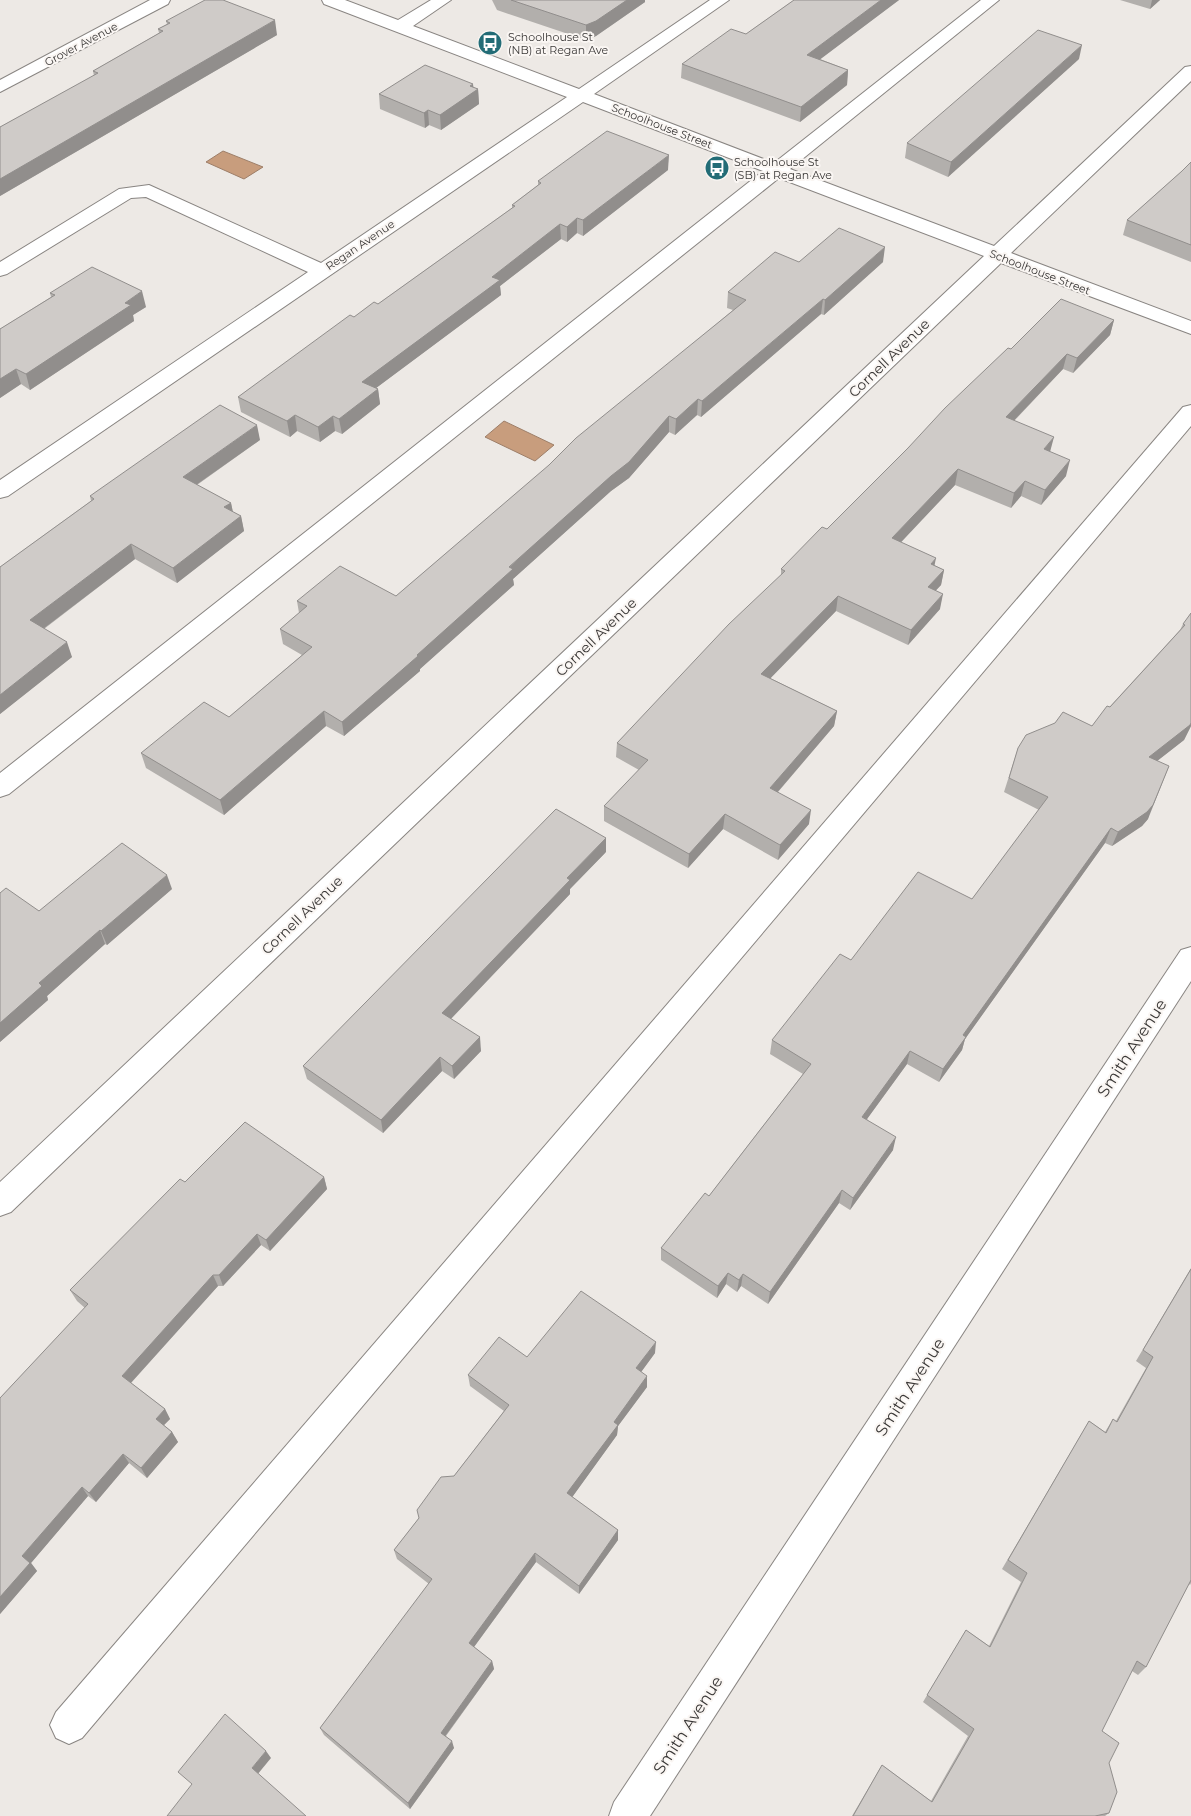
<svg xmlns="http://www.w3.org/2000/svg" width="1191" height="1816" font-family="Montserrat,sans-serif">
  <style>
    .water { fill: #c89d7d; stroke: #9d7e68 }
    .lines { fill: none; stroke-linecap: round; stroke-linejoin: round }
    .minor-casing { stroke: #898582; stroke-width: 2 }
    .minor { fill: #fff; fill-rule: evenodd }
    .wall { fill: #b2afac }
    .shaded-wall { fill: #918e8c }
    .building { fill: #cfcbc8; stroke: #918e8c }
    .labels { text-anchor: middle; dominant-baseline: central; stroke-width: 4; stroke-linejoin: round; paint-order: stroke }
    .far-poi-label { font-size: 11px; fill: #393736; stroke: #faf6f3; text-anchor: start }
    .far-street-label { font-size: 11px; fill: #393736; stroke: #faf6f3 }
    .street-label { font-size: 14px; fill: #393736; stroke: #faf6f3 }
    .near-street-label { font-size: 16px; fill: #393736; stroke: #faf6f3 }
  </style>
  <rect width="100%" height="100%" fill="#ede9e5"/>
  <g class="water">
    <path d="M 223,151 L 263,167 L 244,179 L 206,162 Z"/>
    <path d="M 504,421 L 554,445 L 535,461 L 485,437 Z"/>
  </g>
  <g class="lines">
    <defs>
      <g id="minor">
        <path d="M 150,0 L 170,0 L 168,4 L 0,92 L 0,80 Z"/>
        <path d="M 322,0 L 345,0 L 398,20 L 431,0 L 451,0 L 413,26 L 579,89 L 710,0 L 729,0 L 594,94 L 774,163 L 981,0 L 999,0 L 790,169 L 994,246 L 1185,67 L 1191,66 L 1191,81 L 1011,253 L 1191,321 L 1191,334 L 1001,263 L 11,1212 L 0,1216 L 0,1182 L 984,256 L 779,178 L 9,794 L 0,797 L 0,773 L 763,171 L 583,102 L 8,496 L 0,498 L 0,480 L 308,272 L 146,197 L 131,198 L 7,274 L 0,276 L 0,262 L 119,189 L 149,185 L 321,263 L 567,97 L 324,4 Z"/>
        <path d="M 1191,405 L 1191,426 L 82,1738 L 69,1744 L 56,1738 L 50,1725 L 56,1712 L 1183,407 Z"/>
        <path d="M 1191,947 L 1191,981 L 650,1816 L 609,1816 L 614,1802 L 1181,950 Z"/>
      </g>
    </defs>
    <use href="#minor" class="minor-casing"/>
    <use href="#minor" class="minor"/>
  </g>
  <g class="wall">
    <path d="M 492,0 L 645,0 L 645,2 L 596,36 L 586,40 L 497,10 Z"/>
    <path d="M 794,0 L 899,0 L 820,59 L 848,70 L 847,85 L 800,122 L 681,78 L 682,64 L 746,34 Z"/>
    <path d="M 1120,0 L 1160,0 L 1150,9 Z"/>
    <path d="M 166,21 L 277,35 L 0,196 L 0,127 L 94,76 L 93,71 L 159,33 L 158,29 L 167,24 Z"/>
    <path d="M 1079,59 L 948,177 L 905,158 L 907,143 Z"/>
    <path d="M 473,84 L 473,87 L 478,89 L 479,104 L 441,130 L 429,125 L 425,128 L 380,109 L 379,94 Z"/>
    <path d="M 1191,162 L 1191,262 L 1123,235 L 1127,220 L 1182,171 Z"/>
    <path d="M 668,170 L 583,236 L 577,233 L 567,242 L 561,239 L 500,286 L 501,295 L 376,388 L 378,389 L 380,404 L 342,434 L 335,431 L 320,442 L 297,431 L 290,437 L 241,412 L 238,397 L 354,317 L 378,304 L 512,208 L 512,205 L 538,185 L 538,181 Z"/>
    <path d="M 799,262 L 883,262 L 824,315 L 821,314 L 701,417 L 697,415 L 675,435 L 669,432 L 629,478 L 611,491 L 513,579 L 514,585 L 420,669 L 420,671 L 344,736 L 326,726 L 224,815 L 146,768 L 141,753 L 229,717 L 302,655 L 283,644 L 280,629 L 299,613 L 297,601 L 396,596 L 733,310 L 727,308 L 728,292 Z"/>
    <path d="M 50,293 L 146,307 L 133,315 L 134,321 L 30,390 L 21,384 L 0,398 L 0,329 L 51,297 Z"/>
    <path d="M 1114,320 L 1110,335 L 1073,373 L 1063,369 L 1014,421 L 1050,452 L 1066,476 L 1041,505 L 1021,496 L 1011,508 L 955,485 L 900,542 L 934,565 L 944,570 L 941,585 L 936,590 L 940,609 L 908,645 L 836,611 L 770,678 L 837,711 L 834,726 L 778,792 L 809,824 L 778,860 L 723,829 L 688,868 L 604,821 L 604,806 L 639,770 L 616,757 L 617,743 L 781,576 L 781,569 L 827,529 L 1011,349 Z"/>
    <path d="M 260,440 L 197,485 L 231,503 L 233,512 L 241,516 L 244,531 L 177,583 L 135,559 L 44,629 L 72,657 L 0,714 L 0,567 L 91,501 L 90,496 Z"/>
    <path d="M 1191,613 L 1191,726 L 1184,740 L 1157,761 L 1148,819 L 1142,826 L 1112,846 L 1105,843 L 965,1039 L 962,1050 L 939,1082 L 907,1064 L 867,1119 L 893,1150 L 850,1210 L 839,1203 L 768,1304 L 741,1286 L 737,1292 L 726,1284 L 717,1298 L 661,1260 L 661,1248 L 709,1196 L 803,1074 L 770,1054 L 772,1040 L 851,960 L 972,899 L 1039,810 L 1004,792 L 1018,748 L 1092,726 L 1180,630 L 1183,624 Z"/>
    <path d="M 606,852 L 570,889 L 570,894 L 451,1019 L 481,1051 L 454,1079 L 442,1071 L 383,1133 L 307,1079 L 303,1066 Z"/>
    <path d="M 172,889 L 107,945 L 105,944 L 47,996 L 48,1000 L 0,1042 L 0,893 L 39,911 Z"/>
    <path d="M 324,1177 L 327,1189 L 270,1251 L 261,1245 L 223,1286 L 218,1286 L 131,1383 L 165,1409 L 170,1419 L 164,1425 L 172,1432 L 178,1442 L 147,1478 L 129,1463 L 96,1502 L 88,1496 L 31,1563 L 37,1571 L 0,1614 L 0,1398 L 85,1308 L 77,1301 L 70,1290 L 185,1182 Z"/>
    <path d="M 1191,1268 L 1191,1583 L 1190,1585 L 1189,1584 L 1146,1667 L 1138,1675 L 1132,1671 L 1102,1731 L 1109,1763 L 1109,1813 L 1105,1816 L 852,1816 L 882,1765 L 931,1801 L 968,1736 L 923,1702 L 966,1630 L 989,1646 L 1021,1582 L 1002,1569 L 1089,1421 L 1105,1432 L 1113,1419 L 1116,1421 L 1146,1368 L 1136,1361 Z"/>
    <path d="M 655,1353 L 641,1372 L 647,1387 L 618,1426 L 617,1435 L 572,1497 L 618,1530 L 618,1540 L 579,1594 L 536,1562 L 474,1647 L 492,1661 L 494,1669 L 446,1736 L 454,1748 L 410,1809 L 324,1735 L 320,1728 L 429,1584 L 397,1559 L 394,1550 L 419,1518 L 454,1476 L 504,1411 L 470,1386 L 468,1375 L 527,1357 Z"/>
  </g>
  <g class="shaded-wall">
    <path d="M 627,0 L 645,0 L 645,2 L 596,36 L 586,40 L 586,25 Z"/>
    <path d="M 881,0 L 899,0 L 806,70 L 807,55 Z"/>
    <path d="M 1152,0 L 1160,0 L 1150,9 Z"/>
    <path d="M 275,20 L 277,35 L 0,196 L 0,179 Z"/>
    <path d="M 1082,45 L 1079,59 L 948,177 L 951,162 Z"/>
    <path d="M 848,70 L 847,85 L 800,122 L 801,107 Z"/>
    <path d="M 473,84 L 474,92 L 478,89 L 479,104 L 441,130 L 440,115 Z"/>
    <path d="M 428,110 L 429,125 L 425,128 L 424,113 Z"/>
    <path d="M 669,155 L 668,170 L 583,236 L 583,220 Z"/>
    <path d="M 577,218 L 577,233 L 567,242 L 567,227 Z"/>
    <path d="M 560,224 L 561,239 L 500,286 L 501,295 L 364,397 L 362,382 L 492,277 Z"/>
    <path d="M 885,247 L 883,262 L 824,315 L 825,300 Z"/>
    <path d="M 142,291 L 146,307 L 133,315 L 134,321 L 30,390 L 26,374 L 125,303 Z"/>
    <path d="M 823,299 L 821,314 L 701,417 L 702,401 Z"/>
    <path d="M 1114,320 L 1110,335 L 1073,373 L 1077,358 Z"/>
    <path d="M 1067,354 L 1063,369 L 1002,433 L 1006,417 Z"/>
    <path d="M 16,369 L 21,384 L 0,398 L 0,379 Z"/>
    <path d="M 378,389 L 380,404 L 342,434 L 339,419 Z"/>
    <path d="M 698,399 L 697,415 L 675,435 L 676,419 Z"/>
    <path d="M 295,415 L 297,431 L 290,437 L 287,421 Z"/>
    <path d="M 333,416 L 335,431 L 320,442 L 318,427 Z"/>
    <path d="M 669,416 L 669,432 L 629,478 L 611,491 L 513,579 L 514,585 L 420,669 L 420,671 L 344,736 L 342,722 L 417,655 Z"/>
    <path d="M 257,425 L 260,440 L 186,492 L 183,477 Z"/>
    <path d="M 1054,437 L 1050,452 L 1044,449 Z"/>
    <path d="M 1070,460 L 1066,476 L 1041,505 L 1045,490 Z"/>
    <path d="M 958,469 L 955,485 L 890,554 L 892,538 Z"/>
    <path d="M 1025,481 L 1021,496 L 1011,508 L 1014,493 Z"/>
    <path d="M 231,503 L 234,518 L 224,507 Z"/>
    <path d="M 241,516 L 244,531 L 177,583 L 173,568 Z"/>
    <path d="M 131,544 L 135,559 L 35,635 L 30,620 Z"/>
    <path d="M 936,558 L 933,573 L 931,564 Z"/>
    <path d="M 944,570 L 941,585 L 925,602 L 928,587 Z"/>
    <path d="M 943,594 L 940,609 L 908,645 L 911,630 Z"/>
    <path d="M 838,596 L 836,611 L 760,689 L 761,674 Z"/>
    <path d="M 67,642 L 72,657 L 0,714 L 0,695 Z"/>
    <path d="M 324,711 L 326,726 L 224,815 L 220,800 Z"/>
    <path d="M 837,711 L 834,726 L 769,802 L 770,788 Z"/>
    <path d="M 1191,723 L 1191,726 L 1184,740 L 1143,772 L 1149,757 Z"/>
    <path d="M 1169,766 L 1148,819 L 1142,826 L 1112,846 L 1118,832 Z"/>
    <path d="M 811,810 L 809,824 L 778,860 L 780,845 Z"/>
    <path d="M 725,814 L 723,829 L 688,868 L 689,854 Z"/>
    <path d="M 1111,828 L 1105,843 L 965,1039 L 962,1050 L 939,1082 L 943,1069 L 963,1035 Z"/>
    <path d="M 606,838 L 606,852 L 570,889 L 570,894 L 444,1026 L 442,1013 L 567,878 Z"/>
    <path d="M 167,875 L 172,889 L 107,945 L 101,931 Z"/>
    <path d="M 100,930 L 105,944 L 47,996 L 48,1000 L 0,1042 L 0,1023 L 39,983 Z"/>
    <path d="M 480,1037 L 481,1051 L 454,1079 L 452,1066 Z"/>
    <path d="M 910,1051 L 907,1064 L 859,1130 L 862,1117 Z"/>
    <path d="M 440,1057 L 442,1071 L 383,1133 L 381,1120 Z"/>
    <path d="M 896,1137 L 893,1150 L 850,1210 L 853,1198 Z"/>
    <path d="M 324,1177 L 327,1189 L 270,1251 L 266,1240 Z"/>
    <path d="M 842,1190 L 839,1203 L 768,1304 L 770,1292 Z"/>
    <path d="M 257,1234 L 261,1245 L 223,1286 L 219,1275 Z"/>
    <path d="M 728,1273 L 726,1284 L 717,1298 L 718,1286 Z"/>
    <path d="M 743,1274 L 741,1286 L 737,1292 L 739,1280 Z"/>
    <path d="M 213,1275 L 218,1286 L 128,1386 L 122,1376 Z"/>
    <path d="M 656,1342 L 655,1353 L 636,1379 L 636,1368 Z"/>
    <path d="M 647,1376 L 647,1387 L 618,1426 L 617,1435 L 568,1503 L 567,1493 L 614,1422 Z"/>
    <path d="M 165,1409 L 170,1419 L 161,1428 L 156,1419 Z"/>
    <path d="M 172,1432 L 178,1442 L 147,1478 L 141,1468 Z"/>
    <path d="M 123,1454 L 129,1463 L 96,1502 L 89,1493 Z"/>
    <path d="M 82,1487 L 88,1496 L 31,1563 L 37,1571 L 0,1614 L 0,1597 L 22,1556 Z"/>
    <path d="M 618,1530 L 618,1540 L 579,1594 L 579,1586 Z"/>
    <path d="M 535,1553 L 536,1562 L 471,1651 L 469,1643 Z"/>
    <path d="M 492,1661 L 494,1669 L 443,1739 L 441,1733 Z"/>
    <path d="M 452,1741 L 454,1748 L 410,1809 L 408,1803 Z"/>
    <path d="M 266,1751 L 271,1758 L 257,1775 L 252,1768 Z"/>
  </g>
  <g class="building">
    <path d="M 205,0 L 223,0 L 275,20 L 0,179 L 0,127 L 98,73 L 93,71 L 163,31 L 158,29 L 170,23 L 166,21 Z"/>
    <path d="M 511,0 L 627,0 L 596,21 L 586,25 Z"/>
    <path d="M 794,0 L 881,0 L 807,55 L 848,70 L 801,107 L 682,64 L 731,29 L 746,34 Z"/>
    <path d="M 1038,30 L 1082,45 L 951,162 L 907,143 Z"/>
    <path d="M 425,65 L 473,84 L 470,86 L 478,89 L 440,115 L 428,110 L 424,113 L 379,94 Z"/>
    <path d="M 607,131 L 669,155 L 583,220 L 577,218 L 567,227 L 560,224 L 492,277 L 500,280 L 362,382 L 378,389 L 339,419 L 333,416 L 318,427 L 295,415 L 287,421 L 238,397 L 350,315 L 354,317 L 374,302 L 378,304 L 515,206 L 512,205 L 541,183 L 538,181 Z"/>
    <path d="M 1191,162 L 1191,245 L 1127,220 L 1182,171 Z"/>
    <path d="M 839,228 L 885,247 L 825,300 L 823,299 L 702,401 L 698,399 L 676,419 L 669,416 L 629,462 L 611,476 L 509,567 L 513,569 L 417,655 L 418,656 L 342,722 L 324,711 L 220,800 L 141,753 L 204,702 L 229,717 L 312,647 L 280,629 L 307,606 L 297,601 L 340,566 L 396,596 L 549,465 L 576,438 L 746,300 L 728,292 L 775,252 L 799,262 Z"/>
    <path d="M 92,267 L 142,291 L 125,303 L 131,305 L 26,374 L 16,369 L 0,379 L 0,329 L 55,295 L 50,293 Z"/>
    <path d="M 1061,299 L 1114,320 L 1077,358 L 1067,354 L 1006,417 L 1054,437 L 1044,449 L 1070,460 L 1045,490 L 1025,481 L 1014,493 L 958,469 L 892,538 L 936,558 L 931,564 L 944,570 L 928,587 L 943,594 L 911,630 L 838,596 L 761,674 L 837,711 L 770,788 L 811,810 L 780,845 L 725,814 L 689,854 L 604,806 L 648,760 L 617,743 L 729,624 L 785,571 L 781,569 L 822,527 L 827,529 L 908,448 L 945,408 L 1008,348 L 1011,349 Z"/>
    <path d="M 220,405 L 257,425 L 183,477 L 231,503 L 224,507 L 241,516 L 173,568 L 131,544 L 30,620 L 67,642 L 0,695 L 0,567 L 94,499 L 90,496 Z"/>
    <path d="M 1191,613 L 1191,723 L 1190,725 L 1149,757 L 1169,766 L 1153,805 L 1147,812 L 1118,832 L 1111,828 L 963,1035 L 966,1037 L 943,1069 L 910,1051 L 862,1117 L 896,1137 L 853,1198 L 842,1190 L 770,1292 L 743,1274 L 739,1280 L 728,1273 L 718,1286 L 661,1248 L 705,1193 L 709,1196 L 811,1064 L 772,1040 L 840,954 L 851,960 L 918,872 L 972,899 L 1048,797 L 1009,778 L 1018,748 L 1026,735 L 1055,723 L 1063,712 L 1092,726 L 1107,706 L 1110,707 L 1185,625 L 1183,624 Z"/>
    <path d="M 556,809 L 606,838 L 567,878 L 570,880 L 442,1013 L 480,1037 L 452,1066 L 440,1057 L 381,1120 L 303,1066 Z"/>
    <path d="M 122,843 L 167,875 L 101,931 L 100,930 L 39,983 L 42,986 L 0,1023 L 0,893 L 6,888 L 39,911 Z"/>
    <path d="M 245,1122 L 324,1177 L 266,1240 L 257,1234 L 219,1275 L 213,1275 L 122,1376 L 165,1409 L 156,1419 L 172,1432 L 141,1468 L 123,1454 L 89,1493 L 82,1487 L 22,1556 L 30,1563 L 0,1597 L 0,1398 L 88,1304 L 70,1290 L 180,1179 L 185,1182 Z"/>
    <path d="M 1191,1269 L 1191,1580 L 1146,1667 L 1137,1661 L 1102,1731 L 1119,1743 L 1109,1763 L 1117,1792 L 1109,1813 L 1095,1816 L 853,1816 L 882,1765 L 932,1802 L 974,1729 L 927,1695 L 966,1630 L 990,1647 L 1027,1573 L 1008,1560 L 1089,1421 L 1106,1433 L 1113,1419 L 1117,1422 L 1153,1357 L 1143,1350 Z"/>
    <path d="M 581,1291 L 656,1342 L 636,1368 L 647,1376 L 614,1422 L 618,1425 L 567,1493 L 618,1530 L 579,1586 L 535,1553 L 469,1643 L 492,1661 L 441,1733 L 452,1741 L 408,1803 L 320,1728 L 432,1579 L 394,1550 L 419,1518 L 417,1510 L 441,1477 L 454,1476 L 509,1405 L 468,1375 L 499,1337 L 527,1357 Z"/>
    <path d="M 225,1714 L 266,1751 L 252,1768 L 306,1816 L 167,1816 L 192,1784 L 178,1772 Z"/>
  </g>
  <defs>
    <symbol id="bus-disc" viewBox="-11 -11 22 22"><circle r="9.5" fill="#226c76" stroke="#faf6f3"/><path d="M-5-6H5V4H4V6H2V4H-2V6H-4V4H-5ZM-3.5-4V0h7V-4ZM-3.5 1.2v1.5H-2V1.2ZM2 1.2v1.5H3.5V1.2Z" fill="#fff"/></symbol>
  </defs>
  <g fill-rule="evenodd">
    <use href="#bus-disc" x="476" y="29" width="28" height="28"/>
    <use href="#bus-disc" x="703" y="154" width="28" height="28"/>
  </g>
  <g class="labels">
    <g class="far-poi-label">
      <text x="508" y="37">Schoolhouse St<tspan x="508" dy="13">(NB) at Regan Ave</tspan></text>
      <text x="734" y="162">Schoolhouse St<tspan x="734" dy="13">(SB) at Regan Ave</tspan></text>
    </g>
    <g class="far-street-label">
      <text transform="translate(81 44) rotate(-28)">Grover Avenue</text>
      <text transform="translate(662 126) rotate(21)">Schoolhouse Street</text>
      <text transform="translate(360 245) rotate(-34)">Regan Avenue</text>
      <text transform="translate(1040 272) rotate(21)">Schoolhouse Street</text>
    </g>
    <g class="street-label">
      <text transform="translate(889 358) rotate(-44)">Cornell Avenue</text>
      <text transform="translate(596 637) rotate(-44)">Cornell Avenue</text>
      <text transform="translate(302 915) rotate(-44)">Cornell Avenue</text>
    </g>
    <g class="near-street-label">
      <text transform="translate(1132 1048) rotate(-57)">Smith Avenue</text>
      <text transform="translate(910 1387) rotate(-57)">Smith Avenue</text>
      <text transform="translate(688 1725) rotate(-57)">Smith Avenue</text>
    </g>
  </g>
</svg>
